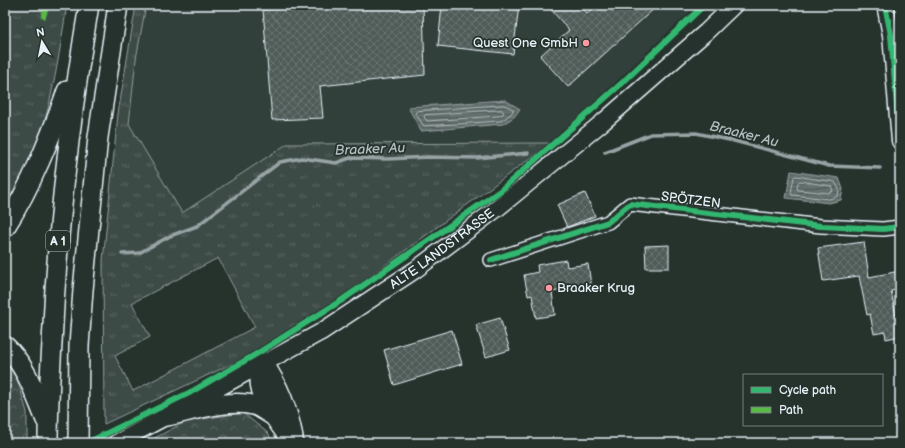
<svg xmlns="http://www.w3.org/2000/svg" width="905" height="448" font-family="'Balsamiq Sans',sans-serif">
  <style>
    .built { fill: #333f3a }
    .grass { fill: url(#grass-tufts); stroke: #939ea0; fill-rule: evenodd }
    .forest { fill: url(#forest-crowns); stroke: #939ea0 }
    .water { fill: url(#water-rules); stroke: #98a3a5 }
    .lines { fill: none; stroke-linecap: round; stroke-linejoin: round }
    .shore { stroke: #b3bdc0; stroke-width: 1 }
    .stream { stroke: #98a3a5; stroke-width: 3.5 }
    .building { fill: url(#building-cross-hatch); stroke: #e8f1f8 }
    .minor-casing { stroke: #e8f1f8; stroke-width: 16 }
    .major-casing { stroke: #e8f1f8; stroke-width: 19 }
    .highway-casing { stroke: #e8f1f8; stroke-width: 22 }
    .minor { stroke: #26332d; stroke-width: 13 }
    .major { stroke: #26332d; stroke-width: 16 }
    .highway { stroke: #26332d; stroke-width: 19 }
    .quiet { stroke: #58b947; stroke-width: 5; stroke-dasharray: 10 5; stroke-linecap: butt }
    .cycleway-casing { stroke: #26332d; stroke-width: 8 }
    .cycleway { stroke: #33b770; stroke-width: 6 }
    .poi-dot { fill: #ff9aa2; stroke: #26332d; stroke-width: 1.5 }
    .labels { text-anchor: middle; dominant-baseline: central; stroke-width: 3.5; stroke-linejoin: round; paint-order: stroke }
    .shield { fill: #26332d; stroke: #aeb8bb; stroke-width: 1 }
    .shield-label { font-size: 12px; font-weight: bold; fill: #e8f1f8 }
    .poi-label { font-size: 13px; fill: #e8f1f8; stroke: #26332d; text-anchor: end }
    .street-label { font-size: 13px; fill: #e8f1f8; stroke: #26332d }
    .water-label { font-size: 14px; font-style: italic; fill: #b3bdc0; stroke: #26332d }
  </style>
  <defs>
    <pattern id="grass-tufts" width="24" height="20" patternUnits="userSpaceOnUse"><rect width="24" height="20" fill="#3e4b47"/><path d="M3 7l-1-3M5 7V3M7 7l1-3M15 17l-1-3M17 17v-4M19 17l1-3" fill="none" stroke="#5a6562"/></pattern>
    <pattern id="forest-crowns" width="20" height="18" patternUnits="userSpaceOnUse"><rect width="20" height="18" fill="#3e4b47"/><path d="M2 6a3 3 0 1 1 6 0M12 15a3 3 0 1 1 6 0" fill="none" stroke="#5a6562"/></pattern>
    <pattern id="water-rules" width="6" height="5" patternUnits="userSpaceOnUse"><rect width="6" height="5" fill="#636f6d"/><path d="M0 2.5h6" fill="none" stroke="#535a5a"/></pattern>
    <pattern id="building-cross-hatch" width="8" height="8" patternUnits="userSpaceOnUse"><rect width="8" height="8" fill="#505c59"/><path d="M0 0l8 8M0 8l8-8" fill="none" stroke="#697472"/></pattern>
  </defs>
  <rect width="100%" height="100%" fill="#26332d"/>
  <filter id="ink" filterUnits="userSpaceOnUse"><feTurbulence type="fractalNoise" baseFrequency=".025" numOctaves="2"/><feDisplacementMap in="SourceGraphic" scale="8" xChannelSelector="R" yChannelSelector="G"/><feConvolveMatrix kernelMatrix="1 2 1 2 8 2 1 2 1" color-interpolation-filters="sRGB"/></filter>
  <g filter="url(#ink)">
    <path class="built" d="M 146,5 L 697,5 L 551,143 L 287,144 L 182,214 L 129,124 L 136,59 Z"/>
    <g class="grass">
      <path d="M 5,5 L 67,5 C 60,48 54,92 41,134 C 33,162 18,186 5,212 Z"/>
      <path d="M 136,5 L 146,5 L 136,59 L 129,124 L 182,213 L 287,144 L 551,143 L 307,323 L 272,345 L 104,424 L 103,260 L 118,114 ZM 218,258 L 255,327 L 133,391 L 115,356 L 150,337 L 132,303 Z"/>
    </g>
    <g class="forest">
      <path d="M 5,363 L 16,375 L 27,412 L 27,443 L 5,443 Z"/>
      <path d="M 243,413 L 269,434 L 272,443 L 145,443 L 187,421 Z"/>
    </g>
    <g class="water">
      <path d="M 505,100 L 520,109 L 514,117 L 503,124 L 421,131 L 408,107 Z"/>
      <path d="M 791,171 L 839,178 L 843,189 L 841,200 L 829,203 L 786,198 Z"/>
    </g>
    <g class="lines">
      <g class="shore">
        <path d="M 504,105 L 513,109 L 513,111 L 511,114 L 501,121 L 424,126 L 415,113 L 417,111 Z"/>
        <path d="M 502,110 L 504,113 L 499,116 L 427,121 L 424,117 L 425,115 Z"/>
        <path d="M 796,176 L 835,182 L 839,189 L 838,196 L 829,199 L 792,195 L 791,193 L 794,177 Z"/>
        <path d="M 800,181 L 831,186 L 833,191 L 829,193 L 798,190 L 797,188 L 798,183 Z"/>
      </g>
      <g class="stream">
        <path d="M 605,152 L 651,134 L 696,133 L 734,141 L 829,166 L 880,168"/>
        <path d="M 122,254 L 139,253 L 170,236 L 197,226 L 280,162 L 302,158 L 336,163 L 350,158 L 387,159 L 429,157 L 477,158 L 528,153"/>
      </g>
    </g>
    <g class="building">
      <path d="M 334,5 L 423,5 L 425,75 L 320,86 L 323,118 L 272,120 L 263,10 Z"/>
      <path d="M 442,5 L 519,5 L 513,54 L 438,46 Z"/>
      <path d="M 547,5 L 580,5 L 587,13 L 596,5 L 658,5 L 568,87 L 540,56 L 569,30 Z"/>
      <path d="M 585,193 L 595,216 L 567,227 L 557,205 Z"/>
      <path d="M 864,242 L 869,277 L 900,271 L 900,289 L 891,291 L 896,316 L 897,315 L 900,336 L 886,339 L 885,332 L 874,334 L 870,314 L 867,315 L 859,276 L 823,281 L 818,248 Z"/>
      <path d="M 669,245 L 669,268 L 646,268 L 645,246 Z"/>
      <path d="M 566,260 L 567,267 L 588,264 L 591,285 L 552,292 L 555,315 L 536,318 L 532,295 L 528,296 L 524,275 L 538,272 L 537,265 Z"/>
      <path d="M 500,318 L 510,350 L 486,357 L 476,325 Z"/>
      <path d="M 452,330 L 462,364 L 394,385 L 384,350 Z"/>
    </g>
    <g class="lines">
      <defs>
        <path id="minor" d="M 491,260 L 608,222 L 630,204 L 821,226 L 883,229 L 900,227"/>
        <g id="major">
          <path d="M 885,5 L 891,35 L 900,141"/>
          <path id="s1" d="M 116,443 L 167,416 L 321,332 L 415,270 L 499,207 L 603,122 L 706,32 L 734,5"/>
        </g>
        <g id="highway">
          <path d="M 5,227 C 32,185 50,138 67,91"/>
          <path d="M 5,346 C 26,365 35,394 46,420"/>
          <path d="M 263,363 C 262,367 260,371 260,375 C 258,400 280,424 293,443"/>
          <path d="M 263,363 C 279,386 288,410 293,437"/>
          <path d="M 167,416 C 192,411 228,399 253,405 C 259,406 266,412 272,415"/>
          <path d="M 48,443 C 48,410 50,376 52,343 C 57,230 70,117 89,5"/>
          <path d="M 78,443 L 79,346 L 83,290 L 98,137 L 118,5"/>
        </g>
      </defs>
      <use href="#minor" class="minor-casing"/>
      <use href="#major" class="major-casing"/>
      <use href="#highway" class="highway-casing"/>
      <use href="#minor" class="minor"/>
      <use href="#major" class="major"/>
      <use href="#highway" class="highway"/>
      <g class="quiet">
        <path d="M 897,5 L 900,16"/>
        <path d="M 43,18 L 47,5"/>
      </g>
      <defs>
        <g id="cycleway">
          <path d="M 885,5 L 891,35 L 900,141"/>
          <path d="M 491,260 L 608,222 L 630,204 L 821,226 L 883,229 L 900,227"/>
          <path d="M 87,443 L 191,392 L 258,353 L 342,300 L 500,191 L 622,83 L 704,5"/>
        </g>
      </defs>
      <use href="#cycleway" class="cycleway-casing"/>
      <use href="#cycleway" class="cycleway"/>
    </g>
  </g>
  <g class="poi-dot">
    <circle cx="586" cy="43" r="4"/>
    <circle cx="549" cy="288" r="4"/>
  </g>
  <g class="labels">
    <rect class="shield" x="46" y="231" width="24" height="20" rx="3"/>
    <g class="shield-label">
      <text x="58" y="241">A 1</text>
    </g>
    <g class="poi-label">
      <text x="578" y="43">Quest One GmbH</text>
      <text x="557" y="288" text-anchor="start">Braaker Krug</text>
    </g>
    <g class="street-label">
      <text transform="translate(691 200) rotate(7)">SPÖTZEN</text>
      <text stroke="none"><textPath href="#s1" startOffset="380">ALTE LANDSTRASSE</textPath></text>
    </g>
    <g class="water-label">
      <text transform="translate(744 134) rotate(14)">Braaker Au</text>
      <text transform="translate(370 149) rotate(-2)">Braaker Au</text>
    </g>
  </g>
  <rect width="905" height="448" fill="none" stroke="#26332d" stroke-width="20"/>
  <rect x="10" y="10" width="885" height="428" fill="none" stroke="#e8f1f8" stroke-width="1.5" filter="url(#ink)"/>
  <rect x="743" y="374" width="140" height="52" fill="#26332d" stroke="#747f7e"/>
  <rect x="751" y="387" width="20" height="6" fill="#33b770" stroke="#747f7e"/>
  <text x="779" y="394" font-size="12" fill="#e8f1f8">Cycle path</text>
  <rect x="751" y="407" width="20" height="6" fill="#58b947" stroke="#747f7e"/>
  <text x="779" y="414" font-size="12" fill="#e8f1f8">Path</text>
  <g transform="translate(42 42) rotate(350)" stroke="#26332d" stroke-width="3" paint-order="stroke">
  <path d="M0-3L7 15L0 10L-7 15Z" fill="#e8f1f8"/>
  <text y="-6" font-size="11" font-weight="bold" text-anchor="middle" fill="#e8f1f8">N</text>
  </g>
</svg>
